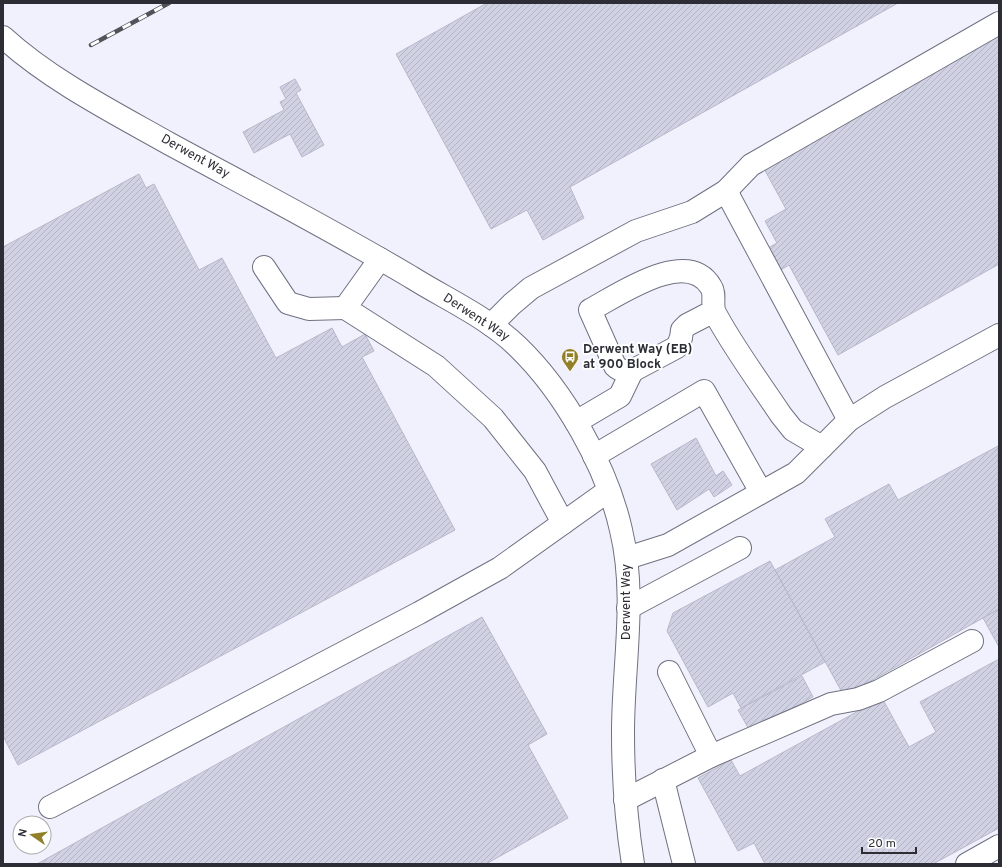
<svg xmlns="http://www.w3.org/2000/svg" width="1002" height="867" font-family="Overpass,sans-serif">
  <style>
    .building { fill: url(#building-hatch); stroke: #b7b8ca }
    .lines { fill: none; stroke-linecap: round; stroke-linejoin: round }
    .minor-casing { stroke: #707181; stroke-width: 24 }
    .minor { stroke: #fff; stroke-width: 22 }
    .rail-casing { stroke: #51525a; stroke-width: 4.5 }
    .rail { stroke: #fff; stroke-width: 3; stroke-dasharray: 9; stroke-linecap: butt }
    .labels { text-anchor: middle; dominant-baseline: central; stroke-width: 3.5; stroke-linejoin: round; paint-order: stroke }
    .street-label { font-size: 13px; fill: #2d2e35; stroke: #fff }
    .poi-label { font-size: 13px; font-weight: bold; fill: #2d2e35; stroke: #fff; text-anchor: start }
  </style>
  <defs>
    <pattern id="building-hatch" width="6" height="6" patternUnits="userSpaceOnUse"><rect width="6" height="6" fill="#d0d2e4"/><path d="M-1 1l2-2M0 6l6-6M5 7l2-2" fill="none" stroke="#b3b5c4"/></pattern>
  </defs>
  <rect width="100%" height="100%" fill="#f0f1fd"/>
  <g class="building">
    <path d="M 487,3 L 898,3 L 570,187 L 584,218 L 543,240 L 527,210 L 491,229 L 396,54 Z"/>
    <path d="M 999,33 L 999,264 L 838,355 L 789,265 L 779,271 L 766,249 L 777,243 L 765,221 L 786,209 L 762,165 Z"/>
    <path d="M 295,79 L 301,90 L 296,93 L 324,145 L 302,157 L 290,134 L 254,153 L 243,132 L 284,110 L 280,102 L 286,99 L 280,87 Z"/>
    <path d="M 139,174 L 146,188 L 154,184 L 199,270 L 222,258 L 276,358 L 332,328 L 342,347 L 365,334 L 374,351 L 362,357 L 455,530 L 18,765 L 3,736 L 3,247 Z"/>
    <path d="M 696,438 L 716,476 L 723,471 L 732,485 L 714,497 L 709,489 L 677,510 L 651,464 Z"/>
    <path d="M 998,446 L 999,609 L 844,696 L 775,570 L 835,537 L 825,519 L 889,484 L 898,500 Z"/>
    <path d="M 770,561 L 825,662 L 741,708 L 733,693 L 708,707 L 667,631 L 673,613 Z"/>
    <path d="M 999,609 L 999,647 L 983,618 Z"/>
    <path d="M 482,617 L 547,734 L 528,745 L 568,818 L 486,864 L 37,864 Z"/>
    <path d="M 999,659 L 999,828 L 933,864 L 765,864 L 754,843 L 738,851 L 698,778 L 731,760 L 740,776 L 882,698 L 909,747 L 936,732 L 920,702 Z"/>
    <path d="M 802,676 L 813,697 L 750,731 L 738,710 Z"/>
  </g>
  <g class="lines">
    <defs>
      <g id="minor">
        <path d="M 3,37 C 50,80 113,112 168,143 C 249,187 332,230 411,277 C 446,299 487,317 517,346 C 564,391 607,467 621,530 C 637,596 623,665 623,732 C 623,776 626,820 633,864"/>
        <path d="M 726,191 L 849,420"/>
        <path d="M 380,259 L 345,308 L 436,366 L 493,418 L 535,471 L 563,523"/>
        <path d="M 264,267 L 288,303 L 309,309 L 345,308"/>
        <path d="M 714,311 L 687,325 L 682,330 L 681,338 L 677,347 L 632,371 C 625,371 620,371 615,366 L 590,310 C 617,296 687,246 711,287 C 716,294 711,305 715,313 C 733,347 759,382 781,415 L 793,430 L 822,447"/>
        <path d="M 491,325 L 512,304 L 531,288 L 636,231 L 692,212 L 726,191 L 751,165 L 999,23"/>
        <path d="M 576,422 L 620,396 L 632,371"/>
        <path d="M 594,456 L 704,391 L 761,492"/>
        <path d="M 627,558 L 668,545 L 796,473 L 849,420 L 885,397 L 999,335"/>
        <path d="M 628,608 L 740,548"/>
        <path d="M 711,756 L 831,704 L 858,699 L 879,691 L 972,641"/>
        <path d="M 663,780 L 684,864"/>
        <path d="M 625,800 L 711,756 L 669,672"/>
        <path d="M 50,807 L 419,613 L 500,568 L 608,491"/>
        <path d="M 967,864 L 999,846"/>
      </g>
    </defs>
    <use href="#minor" class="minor-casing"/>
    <use href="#minor" class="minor"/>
    <defs>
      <path id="rail" d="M 91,45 L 169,3"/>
    </defs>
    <use href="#rail" class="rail-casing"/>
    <use href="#rail" class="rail"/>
  </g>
  <defs>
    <symbol id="bus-pin" viewBox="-11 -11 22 30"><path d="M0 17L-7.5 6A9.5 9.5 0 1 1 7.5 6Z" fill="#918027" stroke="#fff"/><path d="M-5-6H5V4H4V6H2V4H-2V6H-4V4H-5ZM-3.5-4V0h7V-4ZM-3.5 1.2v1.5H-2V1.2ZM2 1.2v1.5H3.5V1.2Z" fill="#fff"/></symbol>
  </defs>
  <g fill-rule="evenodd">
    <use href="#bus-pin" x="560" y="347" width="20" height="27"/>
  </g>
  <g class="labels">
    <g class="street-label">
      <text transform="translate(195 157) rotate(29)">Derwent Way</text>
      <text transform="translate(476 318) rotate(33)">Derwent Way</text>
      <text transform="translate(627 602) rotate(-90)">Derwent Way</text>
    </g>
    <g class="poi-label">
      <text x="583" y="350">Derwent Way (EB)<tspan x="583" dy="15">at 900 Block</tspan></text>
    </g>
  </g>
  <rect width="1002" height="867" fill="none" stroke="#2d2e35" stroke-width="8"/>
  <g transform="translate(32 835) rotate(283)"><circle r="19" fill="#ffffff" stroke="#ababae"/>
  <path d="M0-3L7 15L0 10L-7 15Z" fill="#918027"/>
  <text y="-6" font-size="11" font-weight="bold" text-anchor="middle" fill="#2d2e35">N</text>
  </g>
  <path d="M862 847v6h54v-6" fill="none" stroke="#2d2e35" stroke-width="2"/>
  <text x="868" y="847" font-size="12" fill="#2d2e35" stroke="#ffffff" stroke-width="3" paint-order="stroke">20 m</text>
</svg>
